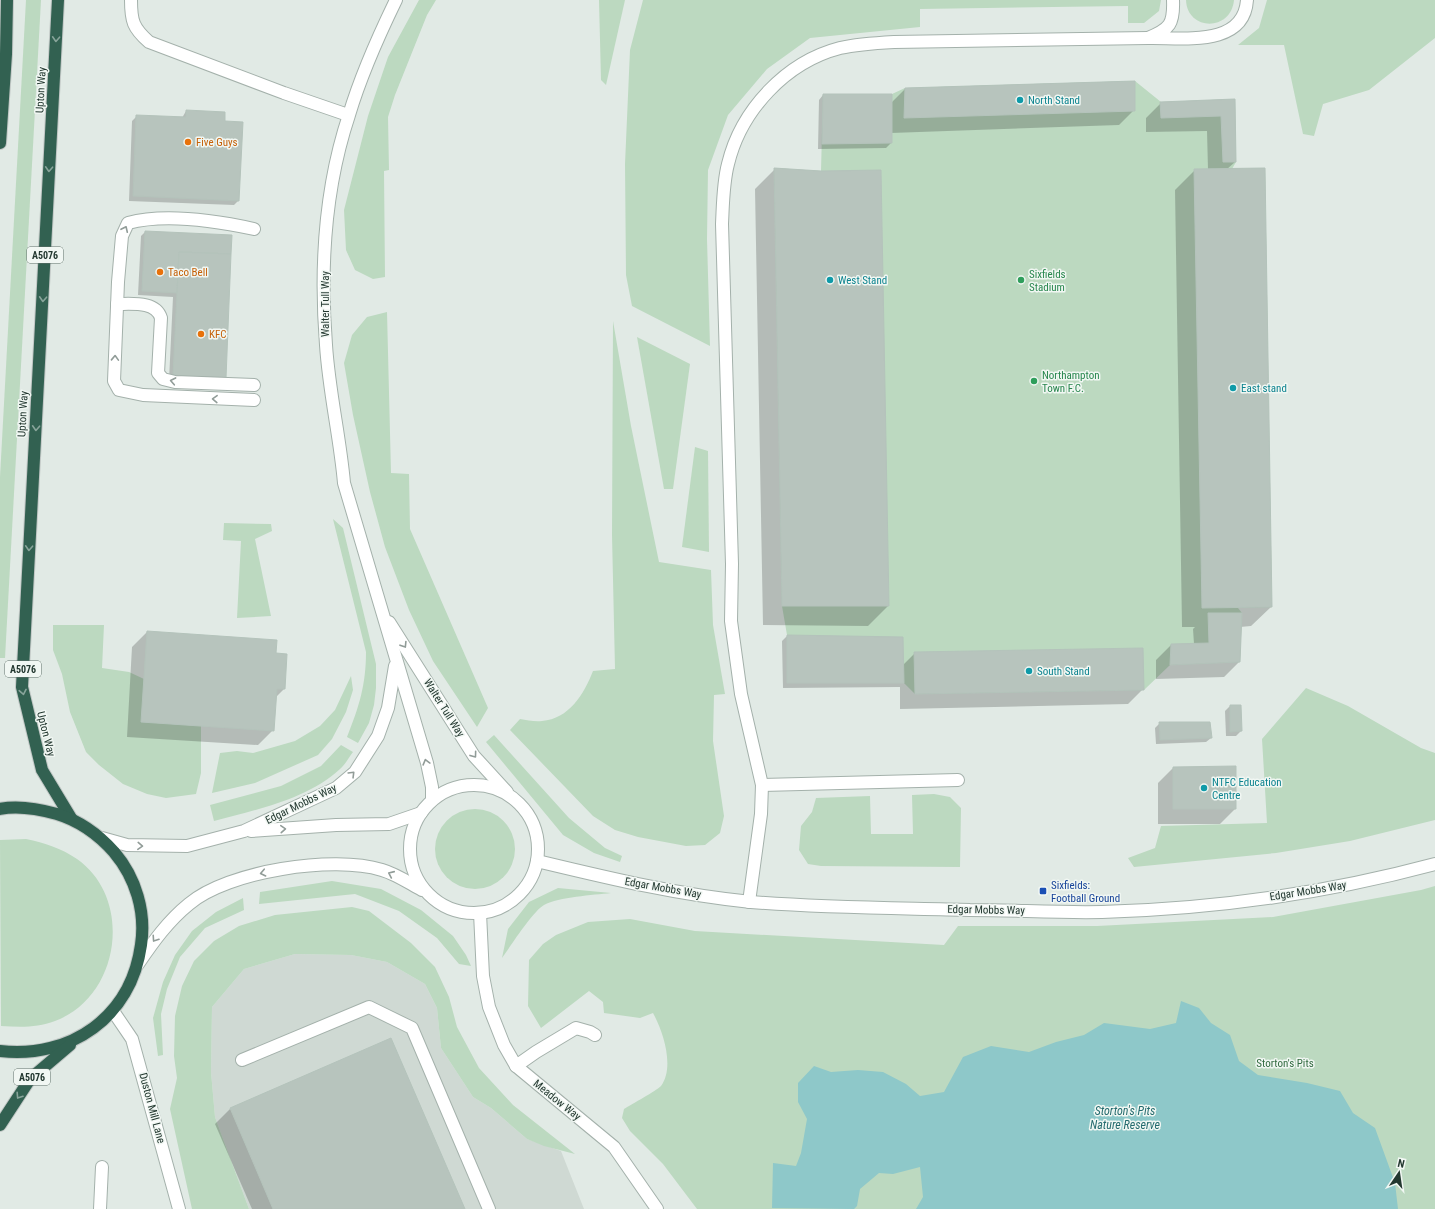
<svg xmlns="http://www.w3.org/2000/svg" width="1435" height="1209" font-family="'Roboto Condensed',sans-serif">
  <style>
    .built { fill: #cfd9d3 }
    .green { fill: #bcd9c0 }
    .water { fill: #8ec8c9 }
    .shadow { fill: #0003 }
    .building { fill: #b7c4bd; stroke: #b4c3bb }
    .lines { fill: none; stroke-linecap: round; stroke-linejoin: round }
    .lane-casing { stroke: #a4b1ab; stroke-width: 14 }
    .street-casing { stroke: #a4b1ab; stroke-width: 14 }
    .highway-casing { stroke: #c1c7c5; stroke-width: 14 }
    .lane { stroke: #fff; stroke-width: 12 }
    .street { stroke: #fff; stroke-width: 12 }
    .highway { stroke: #326151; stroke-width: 12 }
    .oneway { stroke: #88a49a }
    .oneway2 { stroke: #919c98 }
    .culture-dot { fill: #0f9aa8; stroke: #f1f7f3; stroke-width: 1.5 }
    .food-dot { fill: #e8710a; stroke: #f1f7f3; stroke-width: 1.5 }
    .leisure-dot { fill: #2e9e5b; stroke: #f1f7f3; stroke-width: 1.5 }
    .transit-dot { fill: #1a4fb4; stroke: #f1f7f3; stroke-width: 1.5 }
    .labels { text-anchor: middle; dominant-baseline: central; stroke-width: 3; stroke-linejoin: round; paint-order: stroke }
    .shield { fill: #f1f7f3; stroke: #61716a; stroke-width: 1 }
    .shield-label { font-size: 10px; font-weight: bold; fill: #233830 }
    .street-label { font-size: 11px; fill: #233830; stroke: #f1f7f3 }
    .culture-label { font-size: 11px; fill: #0d838f; stroke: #f1f7f3; text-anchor: start }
    .food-label { font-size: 11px; fill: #c56008; stroke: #f1f7f3; text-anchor: start }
    .leisure-label { font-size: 11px; fill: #27864d; stroke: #f1f7f3; text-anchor: start }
    .transit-label { font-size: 11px; fill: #164399; stroke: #f1f7f3; text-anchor: start }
    .park-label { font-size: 11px; fill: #326b40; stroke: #f1f7f3 }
    .water-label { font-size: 12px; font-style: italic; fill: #246b6e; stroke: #f1f7f3 }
  </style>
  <rect width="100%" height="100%" fill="#e1eae5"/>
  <path class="built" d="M 295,954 L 351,955 L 387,962 L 425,984 L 437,1008 L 441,1048 L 473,1097 L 491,1108 L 527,1139 L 561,1151 L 584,1209 L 249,1209 L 215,1117 L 211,1072 L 212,1007 L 244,969 Z"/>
  <g class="green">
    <path d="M 26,0 L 41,0 L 5,658 L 0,658 L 0,477 Z"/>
    <path d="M 419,0 L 436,0 L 427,15 L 395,95 L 388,117 L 389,170 L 384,171 L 385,277 L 373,279 L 355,270 L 346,250 L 344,210 L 368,116 L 388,57 Z"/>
    <path d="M 599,0 L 625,0 L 606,85 L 601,80 Z"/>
    <path d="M 643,0 L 1161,0 L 1159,11 L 1144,23 L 1128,23 L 1128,6 L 920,9 L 920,27 L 810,38 L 767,69 L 728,115 L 708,170 L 707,239 L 710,346 L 632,306 L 626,275 L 625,164 L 630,50 Z"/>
    <path d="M 1186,0 L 1234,0 C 1231,32 1187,31 1186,0 Z"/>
    <path d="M 1267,0 L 1435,0 L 1435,38 L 1369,90 L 1323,104 L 1314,136 L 1303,134 L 1284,45 L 1238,45 L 1259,28 Z"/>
    <path d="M 1135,81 L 1161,102 L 1235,99 L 1236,162 L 1232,169 L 1265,168 L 1272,607 L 1238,608 L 1242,613 L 1240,662 L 1170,665 L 1144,690 L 915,694 L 904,683 L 787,683 L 787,635 L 782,606 L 774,168 L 821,171 L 823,94 L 892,94 L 905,88 Z"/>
    <path d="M 387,312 L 391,473 L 409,474 L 410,529 L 488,708 L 477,727 L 433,661 L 409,610 L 385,547 L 370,492 L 353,415 L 344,363 L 352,335 L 367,317 Z"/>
    <path d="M 613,321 L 631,426 L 659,562 L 711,570 L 713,625 L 725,694 L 714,695 L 713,741 L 724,816 L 720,833 L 705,845 L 686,846 L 638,837 L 615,830 L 593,816 L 510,730 L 520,719 C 527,720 535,722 542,721 C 569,719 584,694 593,671 L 615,669 L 612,535 Z"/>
    <path d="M 637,337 L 690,364 L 673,489 L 664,489 Z"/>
    <path d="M 695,447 L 708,451 L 709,552 L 682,547 Z"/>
    <path d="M 333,519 L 343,528 L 376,664 L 376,688 L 374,705 L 369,723 L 358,743 L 347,737 C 359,707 366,685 366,652 Z"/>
    <path d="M 224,523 L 271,524 L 272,531 L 255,539 L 271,616 L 237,618 L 241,541 L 223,540 Z"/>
    <path d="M 53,625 L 104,625 L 102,668 L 129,672 L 144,679 L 142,722 L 201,726 L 201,773 L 196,794 L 166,798 L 147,794 L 123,784 L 99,765 L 86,752 L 70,712 L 62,674 L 53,650 Z"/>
    <path d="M 351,676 L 353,690 L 346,712 L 332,739 L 318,755 L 255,783 L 212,793 L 220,753 L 237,751 L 253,753 L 295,741 L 320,726 L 335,710 Z"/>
    <path d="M 1306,688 L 1348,706 L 1421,748 L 1435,753 L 1435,820 L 1350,841 L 1276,853 L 1134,867 L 1128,858 L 1155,848 L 1161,826 L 1267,823 L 1262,739 Z"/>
    <path d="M 494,735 L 569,818 L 605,848 L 622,856 L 620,862 L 594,853 L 563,835 L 486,742 Z"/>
    <path d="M 341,745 L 353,752 C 349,757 345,765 340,769 C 306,800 258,809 214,821 L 210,805 L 281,786 L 321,766 Z"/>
    <path d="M 934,794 L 950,797 L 961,808 L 960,867 L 821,866 L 808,864 L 799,850 L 801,826 L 812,812 L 816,798 L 870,796 L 871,834 L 913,834 L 912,795 Z"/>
    <circle cx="475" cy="849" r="40"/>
    <path d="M 26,839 C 45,843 61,848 77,859 C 134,899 120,997 55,1021 C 37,1028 20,1027 1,1026 L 0,840 Z"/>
    <path d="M 332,881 L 381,889 L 421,910 L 453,936 L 466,955 L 471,966 L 459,964 L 437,938 L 399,911 L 355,894 L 259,904 L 260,892 Z"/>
    <path d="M 1435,886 L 1435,1209 L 697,1209 L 663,1164 L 630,1131 L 622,1118 L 624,1109 C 632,1104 656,1091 661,1086 C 675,1067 663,1031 653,1013 L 640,1018 L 604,1013 L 603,1002 L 589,991 L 541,1028 L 528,1006 L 529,960 L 543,944 L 556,935 L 588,922 L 630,919 L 695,931 L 944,945 L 958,926 L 1097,926 L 1273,917 L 1421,890 Z"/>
    <path d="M 558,888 L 611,893 C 593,895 559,897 544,905 C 533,911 510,947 502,958 L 508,929 L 529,902 Z"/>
    <path d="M 243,898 L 244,910 L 205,928 L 180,957 L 167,989 L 161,1014 L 163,1055 L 158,1056 L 153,1018 L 163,982 L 175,955 L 192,931 L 216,912 Z"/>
    <path d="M 352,907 L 369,911 L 411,943 L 435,967 L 449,997 L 457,1027 L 479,1068 L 513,1105 L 575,1154 L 544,1146 L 527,1139 L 491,1108 L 473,1097 L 441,1048 L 437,1008 L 425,984 L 387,962 L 351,955 L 295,954 L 244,969 L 212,1007 L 211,1072 L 215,1117 L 249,1209 L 192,1209 L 170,1109 L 177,1078 L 174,1056 L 175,1016 L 182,986 L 194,961 L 214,941 L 239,926 L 275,915 Z"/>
  </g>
  <path class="water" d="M 1181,1001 L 1199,1008 L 1211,1023 L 1230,1035 L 1239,1061 L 1258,1075 L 1307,1083 L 1340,1091 L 1353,1113 L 1375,1128 L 1395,1183 L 1398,1209 L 916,1209 L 923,1197 L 920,1167 L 893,1174 L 879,1173 L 860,1189 L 857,1206 L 854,1209 L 772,1208 L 773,1163 L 796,1166 L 801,1153 L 807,1119 L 798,1102 L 798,1083 L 814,1066 L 831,1072 L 858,1070 L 883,1072 L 906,1084 L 920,1096 L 944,1092 L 963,1057 L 991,1046 L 1029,1052 L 1056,1042 L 1084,1035 L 1104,1023 L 1150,1029 L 1176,1023 Z"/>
  <g class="shadow">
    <path d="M 905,89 L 1134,110 L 1119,125 L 891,133 L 891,143 L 886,148 L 818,149 L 819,100 L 823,95 L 891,103 Z"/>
    <path d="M 1234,100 L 1235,162 L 1226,170 L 1271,607 L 1251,626 L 1240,627 L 1239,662 L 1224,677 L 1156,679 L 1156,660 L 1171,645 L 1194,644 L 1193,629 L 1195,627 L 1182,627 L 1175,190 L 1195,170 L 1208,170 L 1207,131 L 1146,132 L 1146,118 L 1161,103 Z"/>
    <path d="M 186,111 L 224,122 L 238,201 L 234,205 L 129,201 L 132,121 L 137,116 L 182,118 Z"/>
    <path d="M 775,169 L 821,172 L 880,171 L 888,606 L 868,626 L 763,625 L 755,189 Z"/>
    <path d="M 145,232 L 231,236 L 225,378 L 169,380 L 173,297 L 138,295 L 141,236 Z"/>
    <path d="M 147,632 L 275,654 L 284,689 L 275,698 L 273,730 L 258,745 L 127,737 L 132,647 Z"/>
    <path d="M 787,636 L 903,665 L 915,653 L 1143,689 L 1128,704 L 900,709 L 900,687 L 783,688 L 782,641 Z"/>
    <path d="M 1230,706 L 1241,731 L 1236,736 L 1226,736 L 1225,711 Z"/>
    <path d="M 1160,723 L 1211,738 L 1206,742 L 1156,744 L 1155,728 Z"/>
    <path d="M 1173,768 L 1235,809 L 1220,824 L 1158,824 L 1158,783 Z"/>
    <path d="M 230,1109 L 464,1209 L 252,1209 L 215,1124 Z"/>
  </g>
  <g class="building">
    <path d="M 1135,81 L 1135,111 L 904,118 L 905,88 Z"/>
    <path d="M 823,94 L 892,94 L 892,143 L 822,144 Z"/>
    <path d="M 1235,99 L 1236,162 L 1223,162 L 1221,116 L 1161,118 L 1160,102 Z"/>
    <path d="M 186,110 L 225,112 L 225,121 L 243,122 L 239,201 L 133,196 L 136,115 L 186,117 Z"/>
    <path d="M 774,168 L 821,171 L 881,170 L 889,606 L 782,606 Z"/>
    <path d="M 1265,168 L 1272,607 L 1202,608 L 1194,169 Z"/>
    <path d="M 145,231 L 232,235 L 231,254 L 179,252 L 177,293 L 142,291 Z"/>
    <path d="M 179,252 L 231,254 L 226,378 L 173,376 Z"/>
    <path d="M 1208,613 L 1242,613 L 1240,662 L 1170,665 L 1171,644 L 1209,643 Z"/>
    <path d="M 147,631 L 277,640 L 276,653 L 287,654 L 285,689 L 277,689 L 274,731 L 141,722 Z"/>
    <path d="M 787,635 L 903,637 L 904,683 L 787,683 Z"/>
    <path d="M 1143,648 L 1144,690 L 915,694 L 914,652 Z"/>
    <path d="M 1230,705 L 1241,705 L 1242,731 L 1230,732 Z"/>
    <path d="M 1159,722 L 1210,722 L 1212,738 L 1160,740 Z"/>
    <path d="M 1236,766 L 1236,809 L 1173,809 L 1173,767 Z"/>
    <path d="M 391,1038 L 465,1209 L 273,1209 L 230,1108 Z"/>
  </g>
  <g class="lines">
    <defs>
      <g id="lane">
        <path d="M 131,0 C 131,21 133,28 149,42 L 284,93 L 348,115"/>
        <path d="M 1173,0 C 1174,24 1170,29 1148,38 C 1181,37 1244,48 1247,0"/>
        <path d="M 117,304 C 132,304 156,301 161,318 L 158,373 L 163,379 L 175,382 L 254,385"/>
        <path d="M 254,400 L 143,395 L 119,390 L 114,381 L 118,282 L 122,236 L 128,223 C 165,213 217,221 254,229"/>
        <path d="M 762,785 L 958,780"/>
        <path d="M 749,902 L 761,814 L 762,785 L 741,694 L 731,621 L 732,564 L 722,224 C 723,204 723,183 728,164 C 741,110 786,62 840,48 C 858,44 876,43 894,42 L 1148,38"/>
        <path d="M 480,913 L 483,976 L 489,1007 L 504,1045 L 516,1066 L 614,1147 L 657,1209"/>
        <path d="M 113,1011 L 132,1039 L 179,1209"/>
        <path d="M 242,1060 L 369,1007 L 412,1028 L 489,1209"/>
        <path d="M 516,1066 L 536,1052 L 576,1028 L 590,1032 L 595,1035"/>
        <path d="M 100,1209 L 102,1167"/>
      </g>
      <g id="street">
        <path d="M 396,0 C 378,37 361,75 349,115 C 325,187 320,269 326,345 C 329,392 340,437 344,483 L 427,763 L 432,787 L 432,800"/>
        <path d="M 389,622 L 474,756 L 507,792"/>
        <circle cx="474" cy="849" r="64"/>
        <path d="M 251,831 L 336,825 L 389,824 L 421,813"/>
        <path d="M 102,838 L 127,845 L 187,846 L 244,831 L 336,788 L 355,772 L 378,736 L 388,708 L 395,666"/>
        <path d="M 537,861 C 608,878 678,895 751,902 C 824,908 897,908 970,910 C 1014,910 1058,913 1102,912 C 1214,909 1327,893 1435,864"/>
        <path d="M 138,964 C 153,942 168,921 189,904 C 228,871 333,855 382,870 C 396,874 409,883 422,890"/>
      </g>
      <g id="highway">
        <path d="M 58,0 L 22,687 L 42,770 L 71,818"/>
        <path d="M 0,143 L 6,54 L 7,0"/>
        <path d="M 0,809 C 18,805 39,809 57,814 C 80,821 98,834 114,852 C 136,878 146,912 141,945 C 131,1017 71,1059 0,1051"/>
        <path d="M 0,1125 L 30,1079 L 70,1045"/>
      </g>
    </defs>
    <use href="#lane" class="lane-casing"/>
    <use href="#street" class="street-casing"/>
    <use href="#highway" class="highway-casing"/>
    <use href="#lane" class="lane"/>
    <use href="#street" class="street"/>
    <use href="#highway" class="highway"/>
  </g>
  <defs><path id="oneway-chevron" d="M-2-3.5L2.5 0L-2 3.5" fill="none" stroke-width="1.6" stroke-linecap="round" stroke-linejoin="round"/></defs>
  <g class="oneway">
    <use href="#oneway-chevron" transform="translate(56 39) rotate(93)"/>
    <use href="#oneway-chevron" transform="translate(49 169) rotate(93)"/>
    <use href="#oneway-chevron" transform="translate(43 299) rotate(93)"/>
    <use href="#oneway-chevron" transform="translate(36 428) rotate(93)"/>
    <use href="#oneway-chevron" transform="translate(29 548) rotate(93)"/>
    <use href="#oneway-chevron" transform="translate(23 692) rotate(79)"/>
    <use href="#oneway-chevron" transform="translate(19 1096) rotate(123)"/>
  </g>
  <g class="oneway2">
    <use href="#oneway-chevron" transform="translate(125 229) rotate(-65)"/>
    <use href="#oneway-chevron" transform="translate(115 358) rotate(-88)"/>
    <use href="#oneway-chevron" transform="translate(173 381) rotate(-169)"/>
    <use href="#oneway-chevron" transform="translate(215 399) rotate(-178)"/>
    <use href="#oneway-chevron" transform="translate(404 645) rotate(58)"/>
    <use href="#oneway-chevron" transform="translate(474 755) rotate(54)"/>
    <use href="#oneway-chevron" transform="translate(426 762) rotate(-105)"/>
    <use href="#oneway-chevron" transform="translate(352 774) rotate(-45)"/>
    <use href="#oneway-chevron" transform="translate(283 829) rotate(-4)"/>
    <use href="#oneway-chevron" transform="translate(140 846) rotate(3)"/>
    <use href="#oneway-chevron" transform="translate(263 873) rotate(168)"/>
    <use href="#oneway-chevron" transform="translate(391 874) rotate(-156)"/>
    <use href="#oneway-chevron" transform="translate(155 939) rotate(124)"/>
  </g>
  <g class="culture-dot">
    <circle cx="1020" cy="100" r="4"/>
    <circle cx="830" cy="280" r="4"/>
    <circle cx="1233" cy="388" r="4"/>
    <circle cx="1029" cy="671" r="4"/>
    <circle cx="1204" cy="788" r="4"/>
  </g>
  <g class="food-dot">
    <circle cx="188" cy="142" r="4"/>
    <circle cx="160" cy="272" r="4"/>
    <circle cx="201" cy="334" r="4"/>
  </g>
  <g class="leisure-dot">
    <circle cx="1021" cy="280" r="4"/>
    <circle cx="1034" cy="381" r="4"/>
  </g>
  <rect class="transit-dot" x="1039" y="887" width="8" height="8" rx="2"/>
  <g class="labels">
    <g class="shield">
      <rect x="27" y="247" width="36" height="16" rx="3"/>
      <rect x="5" y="661" width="36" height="16" rx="3"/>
      <rect x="14" y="1069" width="36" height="16" rx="3"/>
    </g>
    <g class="shield-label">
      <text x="45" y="255">A5076</text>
      <text x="23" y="669">A5076</text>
      <text x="32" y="1077">A5076</text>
    </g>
    <g class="street-label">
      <text transform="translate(41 90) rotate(-87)">Upton Way</text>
      <text transform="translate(325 304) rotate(-90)">Walter Tull Way</text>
      <text transform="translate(23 414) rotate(-87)">Upton Way</text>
      <text transform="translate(444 708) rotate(58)">Walter Tull Way</text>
      <text transform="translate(46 734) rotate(76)">Upton Way</text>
      <text transform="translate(301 804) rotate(-26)">Edgar Mobbs Way</text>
      <text transform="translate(663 888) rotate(10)">Edgar Mobbs Way</text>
      <text transform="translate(1308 891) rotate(-9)">Edgar Mobbs Way</text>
      <text transform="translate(986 910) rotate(1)">Edgar Mobbs Way</text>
      <text transform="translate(557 1100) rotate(39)">Meadow Way</text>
      <text transform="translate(152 1108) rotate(75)">Duston Mill Lane</text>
    </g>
    <g class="culture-label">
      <text x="1028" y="100">North Stand</text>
      <text x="838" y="280">West Stand</text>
      <text x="1241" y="388">East stand</text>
      <text x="1037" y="671">South Stand</text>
      <text x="1212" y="782">NTFC Education<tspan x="1212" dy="13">Centre</tspan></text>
    </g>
    <g class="food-label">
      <text x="196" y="142">Five Guys</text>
      <text x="168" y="272">Taco Bell</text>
      <text x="209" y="334">KFC</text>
    </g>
    <g class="leisure-label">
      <text x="1029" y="274">Sixfields<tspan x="1029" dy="13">Stadium</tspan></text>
      <text x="1042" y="375">Northampton<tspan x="1042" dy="13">Town F.C.</tspan></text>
    </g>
    <g class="transit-label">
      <text x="1051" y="885">Sixfields:<tspan x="1051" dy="13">Football Ground</tspan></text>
    </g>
    <g class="park-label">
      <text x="1285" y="1063">Storton's Pits</text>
    </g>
    <g class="water-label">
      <text x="1125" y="1111">Storton's Pits<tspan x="1125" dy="14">Nature Reserve</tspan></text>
    </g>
  </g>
  <g transform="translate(1399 1173) rotate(13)" stroke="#f1f7f3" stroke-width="3" paint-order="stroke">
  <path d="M0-3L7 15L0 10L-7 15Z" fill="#233830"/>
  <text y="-6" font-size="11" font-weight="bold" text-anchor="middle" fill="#233830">N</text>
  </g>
</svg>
